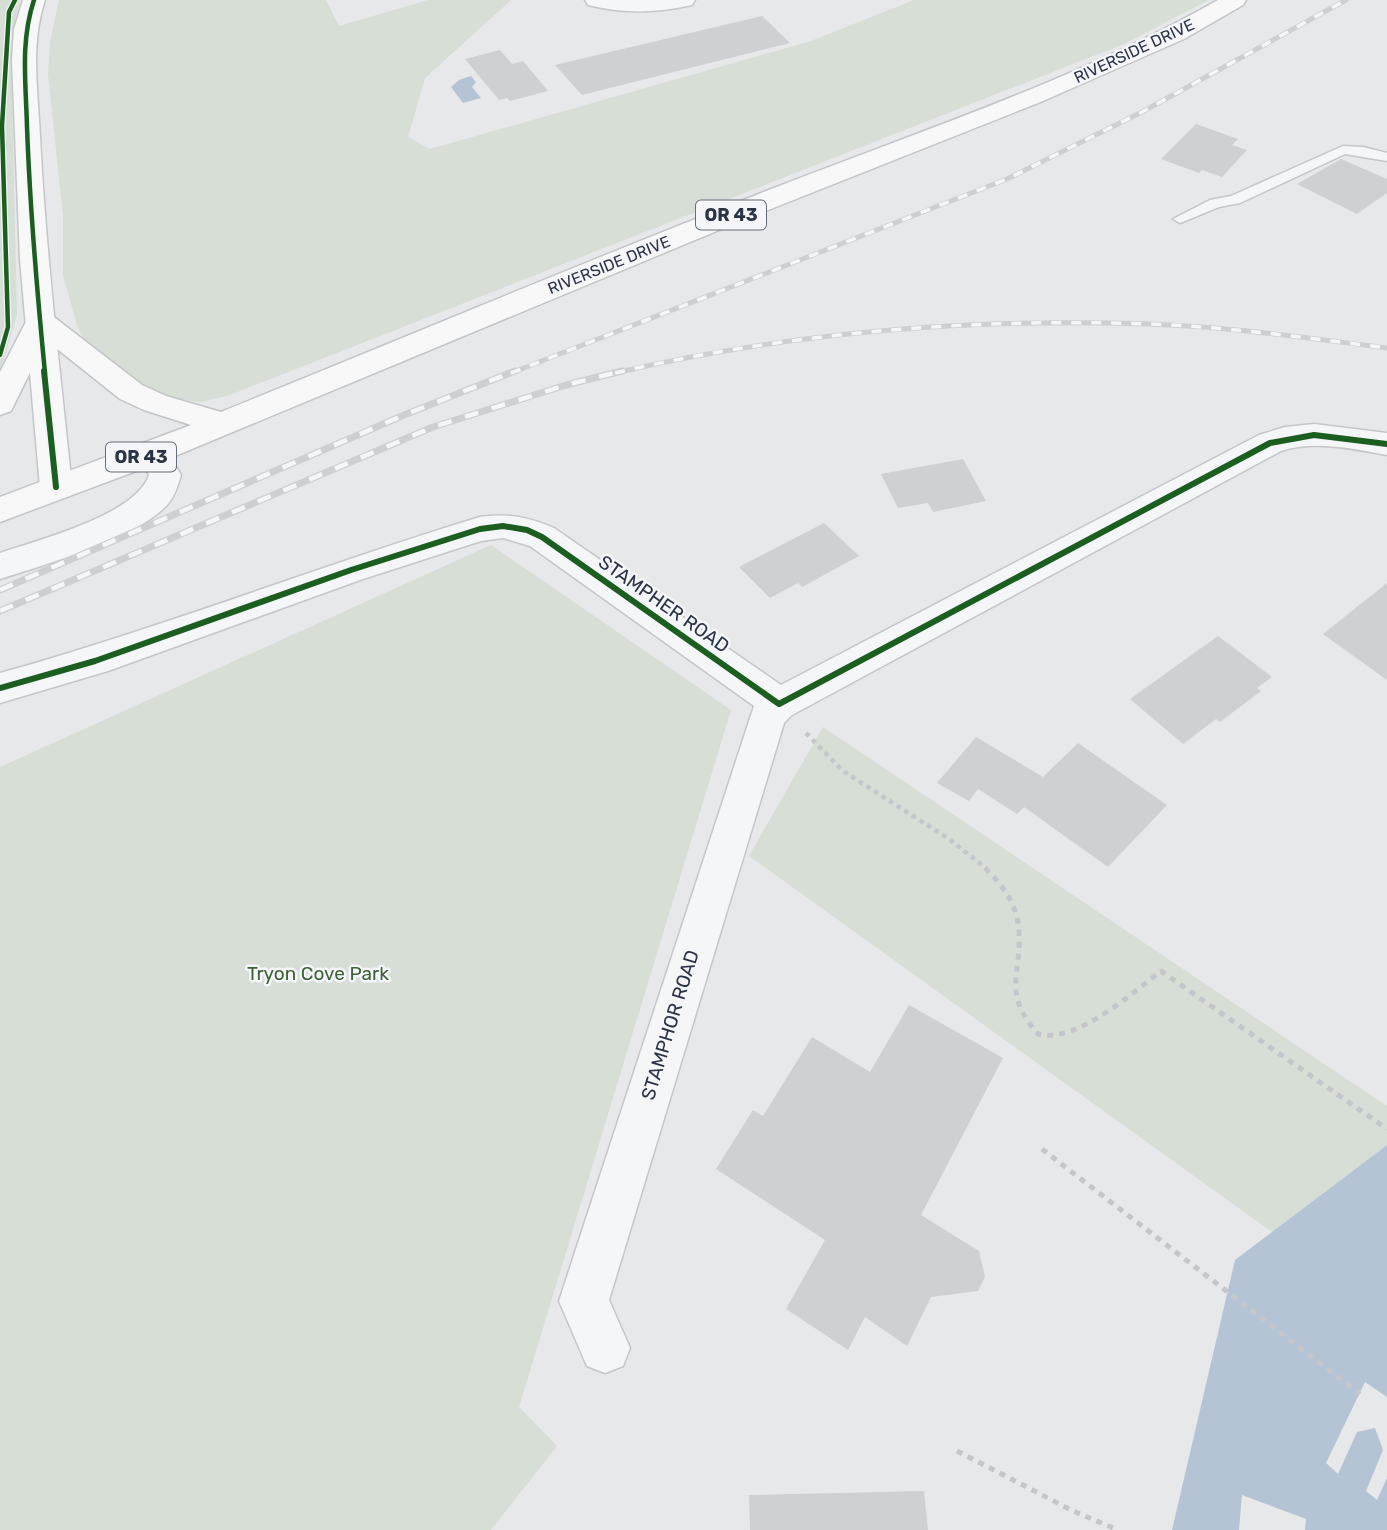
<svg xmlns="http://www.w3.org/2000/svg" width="1387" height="1530" font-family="Rubik,sans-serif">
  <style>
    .green { fill: #d6ded6 }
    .water { fill: #b4c4d5 }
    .pier { fill: #e6e8ea }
    .building { fill: #ced0d3 }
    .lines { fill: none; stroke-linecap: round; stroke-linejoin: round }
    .service-casing { stroke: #c4c6c8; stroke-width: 3 }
    .minor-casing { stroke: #c4c6c8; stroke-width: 3 }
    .secondary-casing { stroke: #c4c6c8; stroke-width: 3 }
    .primary-casing { stroke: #c2c5c8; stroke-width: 3 }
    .path-far1 { stroke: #c5c6ca; stroke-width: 4.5; stroke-dasharray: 4.5 4.5; stroke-linecap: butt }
    .path { stroke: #c5c6ca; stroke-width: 5; stroke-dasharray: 6 6; stroke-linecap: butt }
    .service { fill: #f5f6f7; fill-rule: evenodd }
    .minor { fill: #f5f6f7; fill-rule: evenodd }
    .secondary { fill: #f8f8f8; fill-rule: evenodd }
    .primary { fill: #f8f8f8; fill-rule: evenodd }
    .rail-far1-casing { stroke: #cecfd2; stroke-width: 5 }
    .rail-casing { stroke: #cecfd2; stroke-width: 7 }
    .rail-far1 { stroke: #f4f6f9; stroke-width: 3.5; stroke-dasharray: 10; stroke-linecap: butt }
    .rail { stroke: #f4f6f9; stroke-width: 4.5; stroke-dasharray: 14; stroke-linecap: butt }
    .cycleway-far1-casing { stroke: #f4f6f9; stroke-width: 7 }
    .cycleway-casing { stroke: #f4f6f9; stroke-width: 10 }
    .cycleway-far1 { stroke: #1b5e20; stroke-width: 4.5 }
    .cycleway { stroke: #1b5e20; stroke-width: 6 }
    .labels { text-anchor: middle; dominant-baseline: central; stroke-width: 5; stroke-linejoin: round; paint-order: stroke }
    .far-street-label { font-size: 16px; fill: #2b3445; stroke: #f4f6f9 }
    .shield { fill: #f4f6f9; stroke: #676e7b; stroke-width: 2 }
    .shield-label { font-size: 18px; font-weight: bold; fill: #2b3445 }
    .street-label { font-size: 19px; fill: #2b3445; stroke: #f4f6f9 }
    .park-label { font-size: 19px; fill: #3f6138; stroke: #f4f6f9 }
  </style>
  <rect width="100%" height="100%" fill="#e6e8ea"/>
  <g class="green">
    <path d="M 0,0 L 20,0 L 11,36 L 11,52 L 17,314 L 0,373 Z"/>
    <path d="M 59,0 L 326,0 L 339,26 L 428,0 L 511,0 L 425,78 L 408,137 L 430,149 L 811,41 L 914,0 L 1209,0 L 1124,44 L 227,396 L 200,402 L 183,400 L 157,395 L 134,385 L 88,348 L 78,328 L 63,276 L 63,216 L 48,74 L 50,42 Z"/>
    <path d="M 491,545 L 731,710 L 519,1407 L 557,1446 L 491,1530 L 0,1530 L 0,767 Z"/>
    <path d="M 823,727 L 1387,1106 L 1387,1145 L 1272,1232 L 749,856 Z"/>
  </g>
  <g class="water">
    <path d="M 471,76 L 476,82 L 472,87 L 481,98 L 463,103 L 451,87 L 459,80 Z"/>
    <path d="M 1387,1145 L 1387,1530 L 1172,1530 L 1235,1260 Z"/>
  </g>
  <g class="pier">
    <path d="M 1365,1382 L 1387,1397 L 1387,1478 L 1377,1500 L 1366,1491 L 1383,1450 L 1375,1428 L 1357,1432 L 1338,1474 L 1326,1463 Z"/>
    <path d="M 1242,1495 L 1306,1519 L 1305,1530 L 1239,1530 Z"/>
  </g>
  <g class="building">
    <path d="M 762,16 L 790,43 L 582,95 L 555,65 Z"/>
    <path d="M 500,50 L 512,64 L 523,61 L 548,91 L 510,101 L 507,98 L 499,100 L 465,59 Z"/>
    <path d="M 1196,124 L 1238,139 L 1232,145 L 1247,150 L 1222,177 L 1202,170 L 1199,173 L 1161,159 Z"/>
    <path d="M 1341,159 L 1387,179 L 1387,193 L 1357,214 L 1297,184 Z"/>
    <path d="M 963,459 L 986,501 L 933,512 L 928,503 L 898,508 L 881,474 Z"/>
    <path d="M 824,523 L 859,556 L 802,587 L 798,583 L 770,598 L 739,567 Z"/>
    <path d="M 1387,583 L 1387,680 L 1323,634 Z"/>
    <path d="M 1218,636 L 1272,677 L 1257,688 L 1261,691 L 1220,722 L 1216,719 L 1183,744 L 1130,699 Z"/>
    <path d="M 976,737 L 1043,777 L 1078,743 L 1167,805 L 1108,867 L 1024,807 L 1017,814 L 978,789 L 969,801 L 937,783 Z"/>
    <path d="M 909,1005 L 1003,1058 L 921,1215 L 979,1251 L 985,1277 L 978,1291 L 931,1297 L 907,1346 L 865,1317 L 848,1350 L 786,1309 L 825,1240 L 716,1169 L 753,1110 L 763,1116 L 812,1037 L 870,1072 Z"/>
    <path d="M 924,1491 L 928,1530 L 750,1530 L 749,1495 Z"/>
  </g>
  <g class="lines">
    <defs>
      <path id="service" d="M 1343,146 L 1363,147 L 1387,153 L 1387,161 L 1345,154 L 1240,203 L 1219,207 L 1180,223 L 1173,219 L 1210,200 L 1231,196 Z"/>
      <g id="minor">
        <path d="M 585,0 L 695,0 L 692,5 C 657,13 623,14 588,5 Z"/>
        <path d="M 1314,424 L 1387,433 L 1387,455 C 1353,449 1315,440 1281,451 L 792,715 L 784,723 L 609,1300 L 630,1348 L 623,1366 L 605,1373 L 587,1366 L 559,1301 L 754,706 L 530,546 L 503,538 L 481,541 L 363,579 L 108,671 L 0,703 L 0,673 C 162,628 319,566 480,517 C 507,513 529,517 554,528 L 781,685 L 1259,435 L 1285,427 Z"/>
        <path d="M 152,442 L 163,445 L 181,475 C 178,485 175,496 168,504 C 138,538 44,565 0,579 L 0,553 C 38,540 136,515 149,475 L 136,453 L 141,445 Z"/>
      </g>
      <path id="secondary" d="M 23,0 L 45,0 C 30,45 38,91 40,137 C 46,254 60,371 72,487 L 68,495 L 56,499 L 44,495 L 40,487 L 20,259 L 12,60 L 14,29 Z"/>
      <path id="primary" d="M 1218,0 L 1246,0 L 1243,5 L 1184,39 L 1043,101 L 748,218 L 163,461 L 0,522 L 0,497 L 191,425 L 144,410 L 120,399 L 46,340 L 11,411 L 0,415 L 0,372 L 30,314 L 40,312 L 50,314 L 142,385 L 166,396 L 221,412 C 406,337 589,260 774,188 C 923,130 1079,79 1218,0 Z"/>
    </defs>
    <use href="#service" class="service-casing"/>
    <use href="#minor" class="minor-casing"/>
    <use href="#secondary" class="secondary-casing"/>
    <use href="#primary" class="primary-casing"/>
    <path class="path-far1" d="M 806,733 L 843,771 L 949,839 L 987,869"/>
    <g class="path">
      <path d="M 985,868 C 1003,885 1017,905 1019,930 C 1022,975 1001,992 1038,1034 C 1076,1044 1132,993 1161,971 L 1387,1129"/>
      <path d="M 1042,1149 L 1360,1394"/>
      <path d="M 957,1451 L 1073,1511 L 1118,1530"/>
    </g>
    <use href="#service" class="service"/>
    <use href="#minor" class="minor"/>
    <use href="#secondary" class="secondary"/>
    <use href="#primary" class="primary"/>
    <defs>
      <g id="rail-far1">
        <path d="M 511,373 L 1007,179 L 1142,112 L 1346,0"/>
        <path d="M 615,373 C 791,332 970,318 1150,324 C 1230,327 1308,338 1387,348"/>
      </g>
      <g id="rail">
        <path d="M 0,590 L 404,415 L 515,371"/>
        <path d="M 0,611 L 433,427 L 566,385 L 622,371"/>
      </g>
    </defs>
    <use href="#rail-far1" class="rail-far1-casing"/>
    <use href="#rail" class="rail-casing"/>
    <use href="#rail-far1" class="rail-far1"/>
    <use href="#rail" class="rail"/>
    <defs>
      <g id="cycleway-far1">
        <path d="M 34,0 C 20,42 26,84 27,127 C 30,210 37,291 45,373"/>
        <path d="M 0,355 L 8,327 L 2,126 L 9,12 L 15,0"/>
      </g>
      <g id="cycleway">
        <path d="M 44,371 L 56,487"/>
        <path d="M 0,688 L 95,661 L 351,570 L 480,529 L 503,526 L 527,530 L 542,537 L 779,704 L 1270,443 L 1314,435 L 1387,444"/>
      </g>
    </defs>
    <use href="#cycleway-far1" class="cycleway-far1-casing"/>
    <use href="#cycleway" class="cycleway-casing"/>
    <use href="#cycleway-far1" class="cycleway-far1"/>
    <use href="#cycleway" class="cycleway"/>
  </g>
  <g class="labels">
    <g class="far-street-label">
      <text transform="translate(1134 51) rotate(-25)">RIVERSIDE DRIVE</text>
      <text transform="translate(609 265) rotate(-22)">RIVERSIDE DRIVE</text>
    </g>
    <g class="shield">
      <rect x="696" y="200.5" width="70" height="29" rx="5"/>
      <rect x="106" y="442.5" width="70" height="29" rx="5"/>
    </g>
    <g class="shield-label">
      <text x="731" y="215">OR 43</text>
      <text x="141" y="457">OR 43</text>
    </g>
    <g class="street-label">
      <text transform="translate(664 604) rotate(35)">STAMPHER ROAD</text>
      <text transform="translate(670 1025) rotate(-73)">STAMPHOR ROAD</text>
    </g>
    <g class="park-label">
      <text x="318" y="973">Tryon Cove Park</text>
    </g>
  </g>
</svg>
